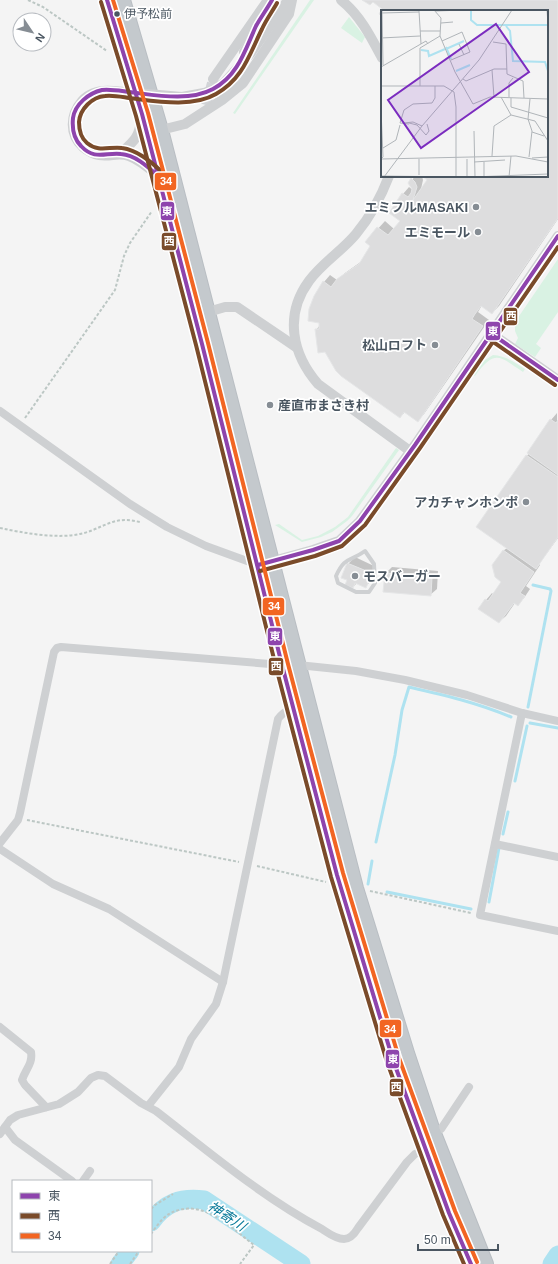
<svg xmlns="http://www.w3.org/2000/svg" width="558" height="1264" font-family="Helvetica,'Noto Sans JP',sans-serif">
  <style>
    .green { fill: #d9f2e3 }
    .shadow { fill: #0003 }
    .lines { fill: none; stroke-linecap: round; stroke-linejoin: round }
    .stream { stroke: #aee2f0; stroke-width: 3 }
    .river { stroke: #aee2f0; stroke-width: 19 }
    .building { fill: #ddddde; stroke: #e5e6e7 }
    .tertiary-tunnel { stroke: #d2d4d7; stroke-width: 10; stroke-dasharray: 10 5; stroke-linecap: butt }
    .trunk-casing { stroke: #b9bec3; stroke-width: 16 }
    .path { stroke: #bcc7c4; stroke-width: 2; stroke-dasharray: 3 2; stroke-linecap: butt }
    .service { stroke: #ced0d2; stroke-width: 4 }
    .minor { stroke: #ced0d2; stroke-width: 8 }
    .tertiary { stroke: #ced0d2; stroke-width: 10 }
    .trunk { stroke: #c4c9cd; stroke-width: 14 }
    .tertiary-bridge { stroke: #ced0d2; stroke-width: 10 }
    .bus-1-casing { stroke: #fff; stroke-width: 7 }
    .bus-2-casing { stroke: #fff; stroke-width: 7 }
    .bus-3-casing { stroke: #fff; stroke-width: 7 }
    .bus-1 { stroke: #8e44ad; stroke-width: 4 }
    .bus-2 { stroke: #7a4b2a; stroke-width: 4 }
    .bus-3 { stroke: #f26522; stroke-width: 4 }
    .bus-dot { fill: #4a5661; stroke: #fff; stroke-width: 1.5 }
    .poi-dot { fill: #868d94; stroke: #fff; stroke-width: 1.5 }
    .labels { text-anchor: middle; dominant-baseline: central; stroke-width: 3.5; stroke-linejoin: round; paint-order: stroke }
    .bus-label { font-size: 12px; fill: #4a5661; stroke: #fff; text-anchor: start }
    .poi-label { font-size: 13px; font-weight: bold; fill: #4a5661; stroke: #fff; text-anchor: end }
    .water-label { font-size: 14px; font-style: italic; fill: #0c7c9b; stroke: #fff }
    .inset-river { fill: none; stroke: #aee2f0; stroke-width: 2 }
    .inset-road { fill: none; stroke: #b0b5b9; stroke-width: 1 }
    .view { fill: #7b2cbf; fill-opacity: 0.15; stroke: #7b2cbf; stroke-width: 2 }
    .inset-edge { fill: none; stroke: #4a5661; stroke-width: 2 }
    .line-badge { stroke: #fff; stroke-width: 1.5 }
    .badge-label { font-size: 11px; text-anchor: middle; font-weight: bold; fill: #fff }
  </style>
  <rect width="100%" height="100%" fill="#f4f4f4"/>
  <g class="green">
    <path d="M 310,0 L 314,0 L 235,114 L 233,113 Z"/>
    <path d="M 349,17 L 365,37 L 362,43 L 341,28 Z"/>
    <path d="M 558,259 L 558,312 L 536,344 L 541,348 L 535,357 L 515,344 L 518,338 L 515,331 L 515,322 Z"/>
    <path d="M 493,355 C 506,356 514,362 525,369 L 523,372 C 499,356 495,349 475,376 L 473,375 L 422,448 L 421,446 L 472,372 L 475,373 L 485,360 Z"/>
    <path d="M 396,448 L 399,450 L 352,516 L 347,521 L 332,532 L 321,537 L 302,542 L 275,525 L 279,524 L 302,540 L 318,536 L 335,527 L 348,517 Z"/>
  </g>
  <g class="shadow">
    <path d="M 364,0 L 558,0 L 558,219 L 499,306 L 492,313 L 482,305 L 481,307 L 478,312 L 489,320 L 424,414 L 418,420 L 405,412 L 400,417 L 316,330 L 320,325 L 324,282 L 330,275 L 337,280 L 345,273 L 362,261 L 371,246 L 366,242 L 385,221 L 394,229 L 401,221 L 403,194 L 409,187 L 415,192 L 410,183 L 415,176 L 422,176 L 423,180 L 421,189 L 428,179 L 424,176 L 547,176 L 547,11 L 383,11 L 384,9 L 373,1 Z"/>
    <path d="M 557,413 L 558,538 L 539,564 L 540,565 L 526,586 L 530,589 L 524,598 L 518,605 L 515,603 L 506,616 L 499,622 L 486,600 L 492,593 L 493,594 L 502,581 L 503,551 L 507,548 L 527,456 L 551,420 Z"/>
    <path d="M 355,557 L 374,566 L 373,568 L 376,570 L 372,580 L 365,587 L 357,583 L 353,587 L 348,580 L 348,564 Z"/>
    <path d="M 392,567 L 438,571 L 437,589 L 430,595 L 386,573 Z"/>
  </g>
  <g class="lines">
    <g class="stream">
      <path d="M 528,707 L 551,591 L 550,589 L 533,585"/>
      <path d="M 530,723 L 558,728"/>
      <path d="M 515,781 L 527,726"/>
      <path d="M 503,834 L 508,812"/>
      <path d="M 376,842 L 395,755 L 402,710 L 409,687 C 444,695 478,703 511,717"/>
      <path d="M 368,884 L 372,861"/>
      <path d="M 387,892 L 471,909"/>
      <path d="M 489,902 L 499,848"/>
    </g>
    <g class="river">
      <path d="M 151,1222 C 165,1203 180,1197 204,1200 L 301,1264"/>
      <path d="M 120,1264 L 130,1251"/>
      <path d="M 552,1264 L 558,1255"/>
    </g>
  </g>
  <g class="building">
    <path d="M 362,0 L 558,0 L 558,218 L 492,314 L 481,306 L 475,314 L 472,319 L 483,326 L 418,422 L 404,412 L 400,418 L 341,376 L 336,371 L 325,352 L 318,353 L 315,329 L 319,329 L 319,323 L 308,321 L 309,309 L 314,296 L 323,281 L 331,287 L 337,279 L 359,264 L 370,246 L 365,242 L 377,227 L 388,235 L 400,221 L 389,213 L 402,193 L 408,197 L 411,193 L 412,189 L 408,183 L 411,178 L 415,182 L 417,187 L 413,200 L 427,180 L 422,176 L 547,176 L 547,11 L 382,11 L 382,16 L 379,14 L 382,9 L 373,2 L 370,5 Z"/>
    <path d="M 550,419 L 556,423 L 558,420 L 558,475 L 527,453 Z"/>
    <path d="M 526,455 L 558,477 L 558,537 L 536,569 L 476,527 Z"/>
    <path d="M 503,550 L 534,572 L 520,593 L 525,596 L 518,606 L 514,603 L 499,623 L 478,609 L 485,599 L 488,601 L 501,582 L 495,577 L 492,565 Z"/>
    <path d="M 347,563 L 369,572 L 368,575 L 371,576 L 366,588 L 355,583 L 353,588 L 345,585 L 347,580 L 341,578 Z"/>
    <path d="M 385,573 L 432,577 L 431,596 L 383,592 Z"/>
  </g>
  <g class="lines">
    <path class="tertiary-tunnel" d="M 206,105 L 212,83"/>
    <defs>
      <g id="trunk">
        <path d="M 107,0 L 142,114 L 157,175 L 202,344 L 282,665 L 337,875 L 393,1060 L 449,1213 L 471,1264"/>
        <path d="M 123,0 L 161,130 L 356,888 L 407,1053 L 433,1131 L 486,1264"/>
      </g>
    </defs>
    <use href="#trunk" class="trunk-casing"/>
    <g class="path">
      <path d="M 28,0 L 43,7 L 107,51"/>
      <path d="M 25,418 L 115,290 L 124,256 L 130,243 L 152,211"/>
      <path d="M 0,528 C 24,533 56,539 80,534 C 96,531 109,520 125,520 C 130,520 135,521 140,522"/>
      <path d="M 27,820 L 239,862"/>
      <path d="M 257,866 L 326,882"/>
      <path d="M 370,891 L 471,913"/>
      <path d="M 151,1209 L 155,1205 L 173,1194"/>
      <path d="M 151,1234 C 155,1228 163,1217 169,1214 C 201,1196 230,1227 254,1245 L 240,1264"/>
      <path d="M 110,1264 L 119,1251"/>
      <path d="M 130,1264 L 139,1251"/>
    </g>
    <path class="service" d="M 365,551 L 374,564 L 375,583 L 369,592 L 356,592 L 338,583 L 336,576 C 345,556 350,562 365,551 Z"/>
    <g class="minor">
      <path d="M 0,411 L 130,504 L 167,527 L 206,546 L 258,565"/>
      <path d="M 522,713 L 480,915 L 558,931"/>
      <path d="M 0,843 L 18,820 L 20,813 L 54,652 L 57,648 L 61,647 L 270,664 L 298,665 L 356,671 L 405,680 L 467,695 L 522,713 L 558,721"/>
      <path d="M 495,844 L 558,857"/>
      <path d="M 0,849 L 53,884 L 109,909 L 223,982"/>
      <path d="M 0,1027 L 31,1052 C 33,1064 25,1070 22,1080 L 25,1085 L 46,1107"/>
      <path d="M 148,1106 L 179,1067 L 191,1039 L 216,1004 L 223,982 L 278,719 C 285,709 296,707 308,704"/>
      <path d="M 5,1127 L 15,1140 L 72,1181"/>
      <path d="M 433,1131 L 441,1129 L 469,1087"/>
      <path d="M 0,1134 L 10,1120 L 18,1115 L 59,1104 L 78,1092 L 91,1078 L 98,1075 L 105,1076 L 141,1103 L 156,1111 C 209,1152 262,1197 322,1229 C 328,1233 336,1239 344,1239 C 350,1239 355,1233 358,1228 L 407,1162 L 415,1154 L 429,1147"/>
      <path d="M 83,1181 L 90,1171"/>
    </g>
    <g class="tertiary">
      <path d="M 341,0 C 360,15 371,37 382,58"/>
      <path d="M 244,52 L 251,40 L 255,28 L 260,20"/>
      <path d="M 213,79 L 268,0"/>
      <path d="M 113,91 C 102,90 90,92 82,101 C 70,115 69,134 83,147 C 88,151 93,154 99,155 C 111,157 118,152 129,156 C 140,160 149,168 157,175"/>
      <path d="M 182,97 L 204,93 L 213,90 L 224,83 L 250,54 L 288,0"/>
      <path d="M 161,130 L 185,124 L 222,100 L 243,83 L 289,14 L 292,0"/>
      <path d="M 121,153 C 133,142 139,138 141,121"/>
      <path d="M 389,176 C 381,197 371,216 356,234 C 342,251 322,263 309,281 C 284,315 292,354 318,384 L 410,451"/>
      <path d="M 208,312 L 225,307 L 237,307 L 296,347"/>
      <path d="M 492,334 L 558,380"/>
      <path d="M 266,563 L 313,550 L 339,541 L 360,521 L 415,445 L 558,236"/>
    </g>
    <use href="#trunk" class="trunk"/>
    <path class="tertiary-bridge" d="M 113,91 L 182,97"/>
    <defs>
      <g id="bus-1">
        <path d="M 107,0 L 142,114 L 202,344 L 282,665 L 337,875 L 393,1060 L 449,1213 L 471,1264"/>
        <path d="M 157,175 C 147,166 135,155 121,154 C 106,152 95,161 81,146 C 74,139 72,128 73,118 C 75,104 89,93 102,90 C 111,89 121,91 129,92 C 155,95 189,102 213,89 C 238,76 245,50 256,26 C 261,17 267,9 272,0"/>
        <path d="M 492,334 L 558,380"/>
        <path d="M 258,565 L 313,550 L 339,541 L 360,521 L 415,445 L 558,236"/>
      </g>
      <g id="bus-2">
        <path d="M 101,2 L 136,116 L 196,345 L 276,667 L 331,877 L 387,1062 L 443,1215 L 464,1264"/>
        <path d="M 161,171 C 150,161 137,150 122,148 C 110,146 99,153 87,143 C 81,138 79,130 79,122 C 80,109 92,97 105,96 C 113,95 122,97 129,98 C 155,101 192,108 216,94 C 243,79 249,55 262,29 C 266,20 272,12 277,3"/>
        <path d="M 489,339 L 555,385"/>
        <path d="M 260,571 L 315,556 L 342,546 L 365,525 L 420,448 L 558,247"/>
      </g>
      <path id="bus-3" d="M 113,0 L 148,113 L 208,343 L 288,664 L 343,873 L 399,1058 L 455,1211 L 477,1262"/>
    </defs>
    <use href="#bus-1" class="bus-1-casing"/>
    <use href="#bus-2" class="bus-2-casing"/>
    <use href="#bus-3" class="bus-3-casing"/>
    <use href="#bus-1" class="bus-1"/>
    <use href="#bus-2" class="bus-2"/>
    <use href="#bus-3" class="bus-3"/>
  </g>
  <circle class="bus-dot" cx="117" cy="14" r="3.5"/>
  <g class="poi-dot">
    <circle cx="476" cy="207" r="4"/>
    <circle cx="478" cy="232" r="4"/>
    <circle cx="435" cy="345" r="4"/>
    <circle cx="270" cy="405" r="4"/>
    <circle cx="526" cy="502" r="4"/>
    <circle cx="355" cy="576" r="4"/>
  </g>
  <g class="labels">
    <g class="bus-label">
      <text x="124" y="14">伊予松前</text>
    </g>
    <g class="poi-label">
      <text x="468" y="207">エミフルMASAKI</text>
      <text x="470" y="232">エミモール</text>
      <text x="427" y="345">松山ロフト</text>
      <text x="278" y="405" text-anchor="start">産直市まさき村</text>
      <text x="518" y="502">アカチャンホンポ</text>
      <text x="363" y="576" text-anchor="start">モスバーガー</text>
    </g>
    <g class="water-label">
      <text transform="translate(227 1216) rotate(33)">神寄川</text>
    </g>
  </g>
  <g transform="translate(381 10)">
    <rect width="167" height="167" fill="#f4f4f4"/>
    <path class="inset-river" d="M 90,0 L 90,10 L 96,15 L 167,15M 125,16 L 129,21 L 132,51 L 164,52 L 167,61M 65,37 L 70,49M 65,39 L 83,31M 40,40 L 47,41 L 48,46 L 64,39M 75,61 L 89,55"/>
    <path class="inset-road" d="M 1,0 L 2,55M 53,0 L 60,8 L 59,26 L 74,62 L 92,94 L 109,87 L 167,89M 166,0 L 167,14M 38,1 L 40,34M 55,1 L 82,0M 0,3 L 38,2M 60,13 L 72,12M 167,15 L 167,50M 39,21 L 59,21M 0,28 L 39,26M 61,31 L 81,22 L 89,42 L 70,50M 112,32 L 125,34 L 126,64 L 142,71 L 143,88M 78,34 L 83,45M 0,57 L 45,31 L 47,34M 111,60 L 113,87M 82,69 L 85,71 L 113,59 L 126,59M 0,76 L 63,76 L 73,82 L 75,97 L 75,167M 39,76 L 39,38 L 59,26M 120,87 L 130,105M 128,87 L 128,73 L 132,68M 130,88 L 130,97 L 167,108M 0,100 L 2,147 L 0,149M 23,113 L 32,112 L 41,116M 28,113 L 36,115 L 45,125 L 48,121 L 46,114M 28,114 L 19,113 L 23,100 L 32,94 L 51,93 L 54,88 L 54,76M 93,121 L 94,167M 151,122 L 163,126M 2,138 L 15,130 L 19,115M 111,146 L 113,116 L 130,105 L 154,111 L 167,131M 148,147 L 151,121 L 147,109 L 149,89M 151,148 L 167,147M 0,149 L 135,146 L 167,152M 86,149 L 86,167M 93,152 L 124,150M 103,152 L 103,166M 38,165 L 38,149M 0,166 L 75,167M 3,167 L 41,116 L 98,50 L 131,0M 92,167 L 167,164M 128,167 L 130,146"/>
    <path class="view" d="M 115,14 L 148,62 L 40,138 L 7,90 Z"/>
    <rect width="167" height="167" class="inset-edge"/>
  </g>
  <g class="line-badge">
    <rect x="154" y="172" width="23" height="19" rx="4" fill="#f26522"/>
    <rect x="160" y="201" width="15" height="20" rx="4" fill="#8e44ad"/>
    <rect x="161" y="232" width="16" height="19" rx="4" fill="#7a4b2a"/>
    <rect x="503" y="307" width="15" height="19" rx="4" fill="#7a4b2a"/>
    <rect x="485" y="321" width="16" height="20" rx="4" fill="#8e44ad"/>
    <rect x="262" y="597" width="23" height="19" rx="4" fill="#f26522"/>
    <rect x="267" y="627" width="16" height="19" rx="4" fill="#8e44ad"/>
    <rect x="268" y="657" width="16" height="19" rx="4" fill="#7a4b2a"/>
    <rect x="379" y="1019" width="23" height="19" rx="4" fill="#f26522"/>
    <rect x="385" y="1049" width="15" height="20" rx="4" fill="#8e44ad"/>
    <rect x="389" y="1078" width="15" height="19" rx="4" fill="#7a4b2a"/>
  </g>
  <g class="badge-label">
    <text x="166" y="185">34</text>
    <text x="167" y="215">東</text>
    <text x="169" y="245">西</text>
    <text x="511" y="320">西</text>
    <text x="493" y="335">東</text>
    <text x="274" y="610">34</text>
    <text x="275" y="640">東</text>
    <text x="276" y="670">西</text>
    <text x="390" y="1033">34</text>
    <text x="393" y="1063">東</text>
    <text x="396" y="1091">西</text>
  </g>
  <rect x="12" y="1180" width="140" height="72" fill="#ffffff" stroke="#b7bbc0"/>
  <rect x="20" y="1193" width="20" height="6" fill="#8e44ad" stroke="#b7bbc0"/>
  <text x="48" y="1200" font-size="12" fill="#4a5661">東</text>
  <rect x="20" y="1213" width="20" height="6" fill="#7a4b2a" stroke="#b7bbc0"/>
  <text x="48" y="1220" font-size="12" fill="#4a5661">西</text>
  <rect x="20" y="1233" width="20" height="6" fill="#f26522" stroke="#b7bbc0"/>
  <text x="48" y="1240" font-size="12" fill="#4a5661">34</text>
  <g transform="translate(32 32) rotate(125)"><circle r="19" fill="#ffffff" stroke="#b7bbc0"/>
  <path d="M0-3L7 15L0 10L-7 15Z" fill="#868d94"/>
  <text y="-6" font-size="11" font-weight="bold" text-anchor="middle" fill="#4a5661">N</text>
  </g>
  <path d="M418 1244v6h80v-6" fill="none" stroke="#4a5661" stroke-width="2"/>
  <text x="424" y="1244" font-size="12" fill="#4a5661" stroke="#ffffff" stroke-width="3" paint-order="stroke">50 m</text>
</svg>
